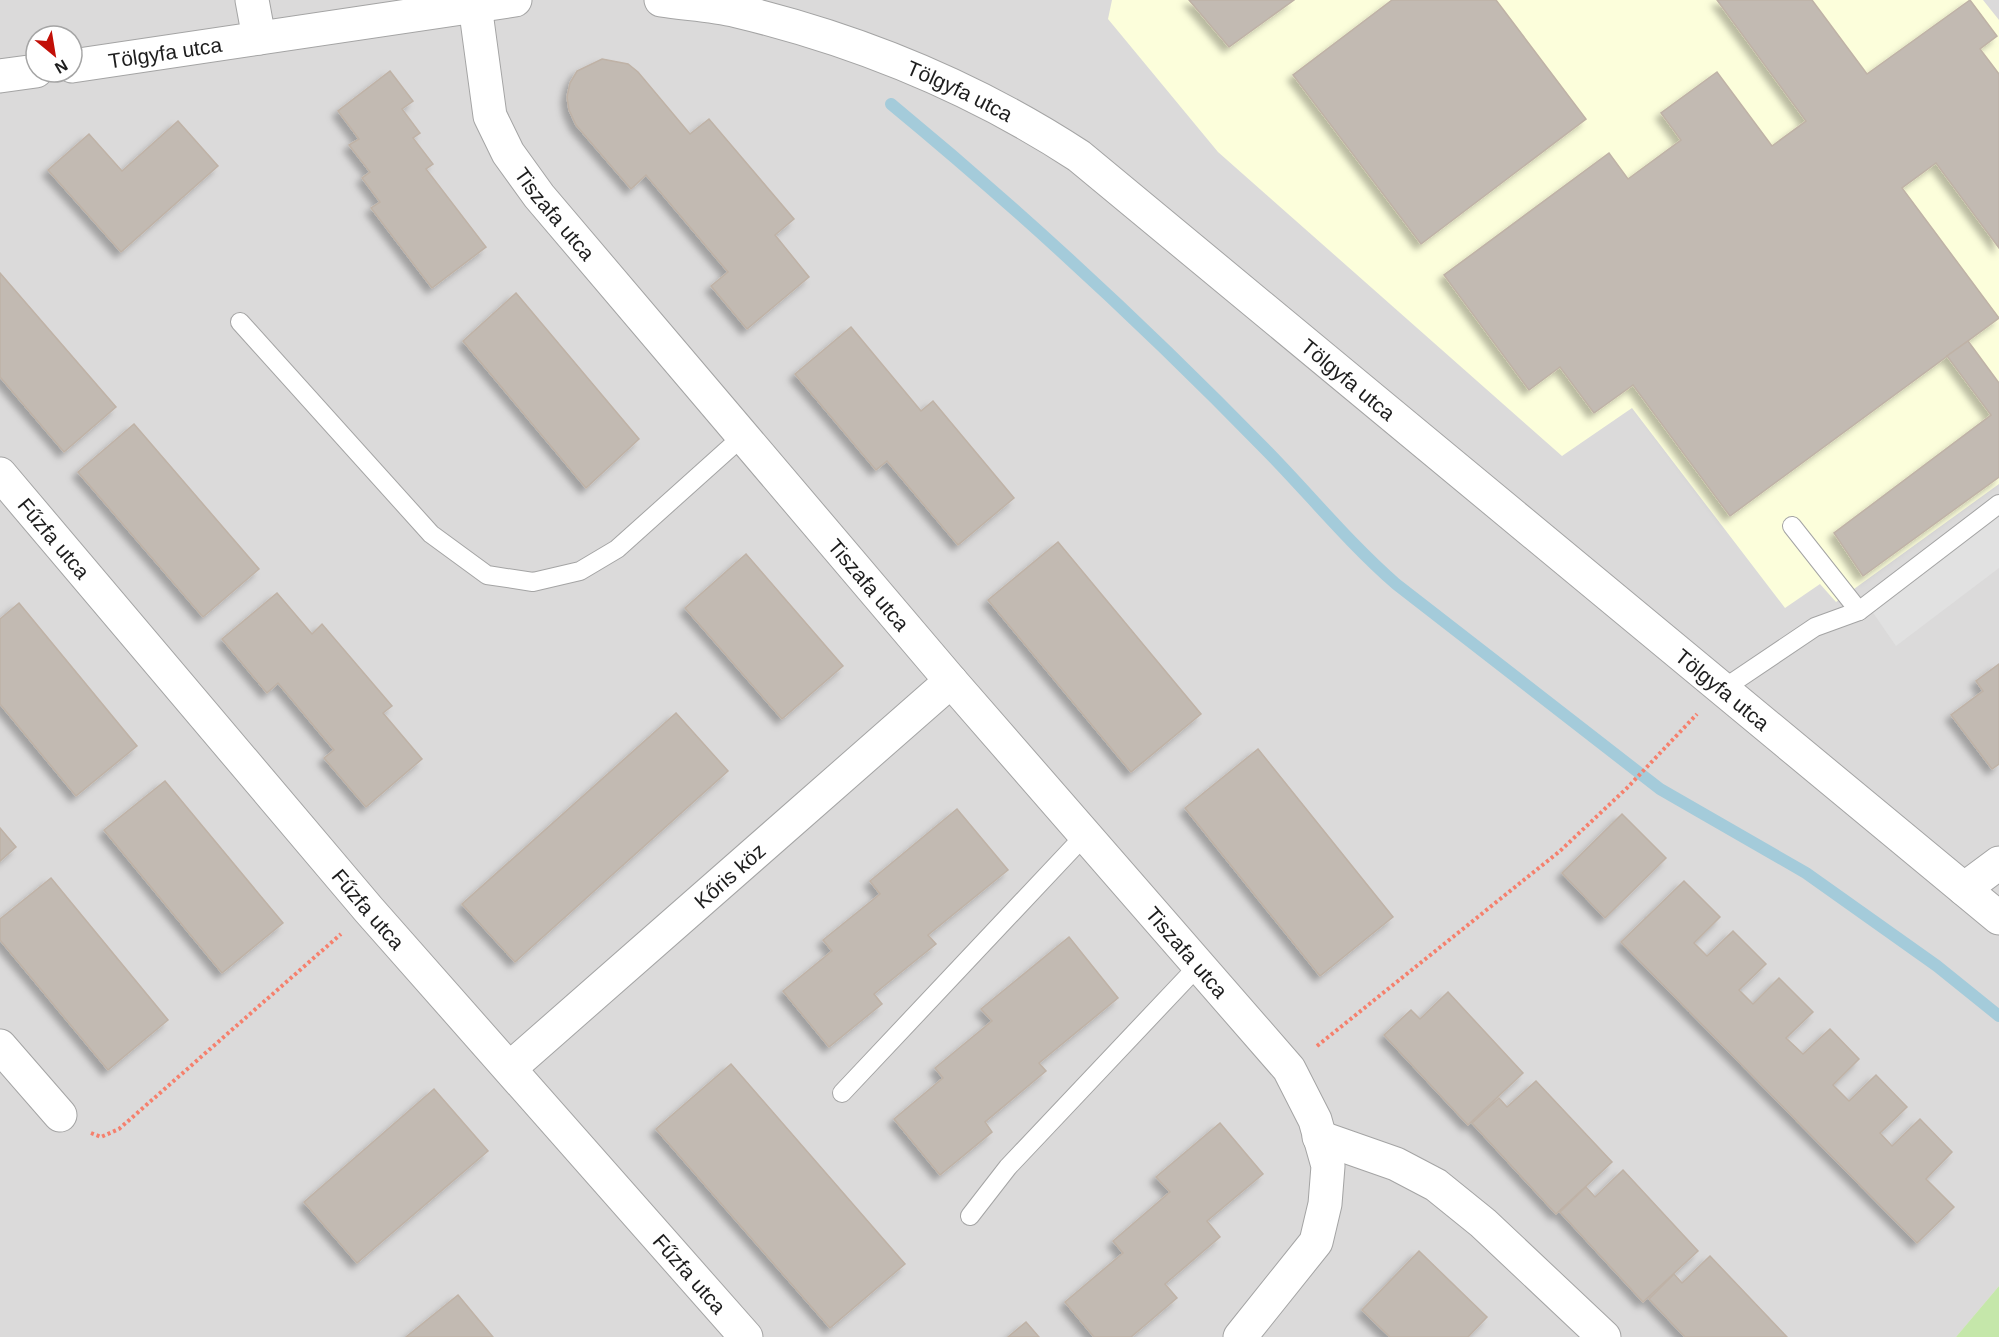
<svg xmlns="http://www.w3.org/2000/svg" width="1999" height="1337" font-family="Arial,sans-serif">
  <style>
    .residential { fill: #dbdada; fill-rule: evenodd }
    .education { fill: #fcfedb }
    .grass { fill: #c5e7aa }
    .parking { fill: #e1e1e1 }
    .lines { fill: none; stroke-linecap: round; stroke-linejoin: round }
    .stream { stroke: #a4cbda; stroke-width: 12 }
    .building { fill: #c2bab2; stroke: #bfb2a6; stroke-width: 1.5; filter: url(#shadow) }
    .service-casing { stroke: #a4a4a4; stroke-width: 20 }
    .minor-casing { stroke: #a4a4a4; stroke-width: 35 }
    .path { stroke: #f5806d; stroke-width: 4; stroke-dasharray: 3 3; stroke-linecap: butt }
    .service { stroke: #fff; stroke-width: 18 }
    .minor { stroke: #fff; stroke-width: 33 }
    .labels { text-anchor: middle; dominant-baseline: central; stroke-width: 5; stroke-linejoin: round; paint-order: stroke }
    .street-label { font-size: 21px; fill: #1d1d1d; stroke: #fff }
  </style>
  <defs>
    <filter id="shadow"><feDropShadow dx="-5.5" dy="5.5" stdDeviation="3" flood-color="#0004"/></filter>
  </defs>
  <rect width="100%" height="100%" fill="#eeeae3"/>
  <path class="residential" d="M 0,0 L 1999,0 L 1999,1286 L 1956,1337 L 0,1337 ZM 36,36 L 72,36 L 72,72 L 36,72 Z"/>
  <path class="education" d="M 1112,0 L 1983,0 L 1999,20 L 1999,484 L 1836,602 L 1820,584 L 1785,608 L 1632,408 L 1562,456 L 1218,152 L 1108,19 Z"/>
  <path class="grass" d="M 1999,1286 L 1999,1337 L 1956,1337 Z"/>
  <path class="parking" d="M 1999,504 L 1999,568 L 1896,646 L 1867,604 Z"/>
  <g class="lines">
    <path class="stream" d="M 891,104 C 1022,212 1148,329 1267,451 C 1310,495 1349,543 1396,584 L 1660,789 L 1806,873 L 1937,966 L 1999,1016"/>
  </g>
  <g class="building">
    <path d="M 1189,0 L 1294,0 L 1229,47 Z"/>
    <path d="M 1392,0 L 1496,0 L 1586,119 L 1421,244 L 1293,75 Z"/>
    <path d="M 1717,0 L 1812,0 L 1867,74 L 1970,0 L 1997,36 L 1980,49 L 1999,74 L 1999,248 L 1936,163 L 1902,188 L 1999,318 L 1730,516 L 1633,385 L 1594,413 L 1560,367 L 1529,390 L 1444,275 L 1609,153 L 1628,179 L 1681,140 L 1661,113 L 1717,72 L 1772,146 L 1806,121 Z"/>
    <path d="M 602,59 L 628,64 L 638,72 L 690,134 L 709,119 L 794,219 L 775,235 L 809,277 L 747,329 L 711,286 L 728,272 L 646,175 L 631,189 L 576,125 L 569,110 L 567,97 L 570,83 L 577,71 Z"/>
    <path d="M 390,71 L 413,101 L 402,109 L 420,133 L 413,138 L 433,164 L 426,169 L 486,247 L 432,288 L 371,208 L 380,202 L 362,178 L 370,172 L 349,145 L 359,139 L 338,111 Z"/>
    <path d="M 178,121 L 218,166 L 121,252 L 48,170 L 89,134 L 122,171 Z"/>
    <path d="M 0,273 L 116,407 L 64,452 L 0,377 Z"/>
    <path d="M 516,293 L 639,439 L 586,488 L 463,341 Z"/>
    <path d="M 851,327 L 921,411 L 933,401 L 1014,498 L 958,545 L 887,461 L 876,470 L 795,374 Z"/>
    <path d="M 1968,341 L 1999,383 L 1999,477 L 1863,576 L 1834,533 L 1991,415 L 1947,356 Z"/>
    <path d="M 134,424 L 259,569 L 203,617 L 78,472 Z"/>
    <path d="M 1058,542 L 1201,714 L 1131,772 L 988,600 Z"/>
    <path d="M 746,554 L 843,666 L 782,719 L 685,608 Z"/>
    <path d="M 277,593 L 312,634 L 322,624 L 392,706 L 383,713 L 422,759 L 366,807 L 324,758 L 334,750 L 278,683 L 267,693 L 222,639 Z"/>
    <path d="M 19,603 L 137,746 L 76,796 L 0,704 L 0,619 Z"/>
    <path d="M 1999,664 L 1999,764 L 1992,769 L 1951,715 L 1983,691 L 1976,681 Z"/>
    <path d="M 676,713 L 728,771 L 515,962 L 462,904 Z"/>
    <path d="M 1258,749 L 1393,917 L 1320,976 L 1185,808 Z"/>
    <path d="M 165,781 L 283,923 L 222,973 L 104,830 Z"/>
    <path d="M 957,809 L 1008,870 L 928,935 L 936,944 L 874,994 L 882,1004 L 829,1047 L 783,991 L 832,951 L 823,940 L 880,894 L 870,881 Z"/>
    <path d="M 1622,814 L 1666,858 L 1605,918 L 1562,873 Z"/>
    <path d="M 0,828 L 16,847 L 0,861 Z"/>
    <path d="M 51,878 L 168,1020 L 108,1070 L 0,940 L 0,919 Z"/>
    <path d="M 1684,881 L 1720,917 L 1694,943 L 1707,956 L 1733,931 L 1766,964 L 1739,990 L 1753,1004 L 1779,978 L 1813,1012 L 1786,1038 L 1803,1054 L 1830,1029 L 1859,1059 L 1833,1085 L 1849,1101 L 1876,1075 L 1907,1107 L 1880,1133 L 1892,1146 L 1920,1119 L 1952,1152 L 1926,1179 L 1954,1207 L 1917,1243 L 1621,942 Z"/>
    <path d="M 1069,937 L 1118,998 L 1039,1063 L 1046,1071 L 985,1122 L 992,1132 L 940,1175 L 894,1119 L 943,1078 L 935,1068 L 992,1021 L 981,1009 Z"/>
    <path d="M 1448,992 L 1523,1073 L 1468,1125 L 1384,1035 L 1411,1010 L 1420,1019 Z"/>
    <path d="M 731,1064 L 905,1264 L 830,1328 L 656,1129 Z"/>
    <path d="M 1536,1081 L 1612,1162 L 1556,1214 L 1472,1123 L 1499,1098 L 1507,1107 Z"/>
    <path d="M 434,1089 L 488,1151 L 357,1263 L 304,1202 Z"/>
    <path d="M 1220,1123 L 1263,1174 L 1207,1221 L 1220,1237 L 1165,1284 L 1177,1298 L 1131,1337 L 1094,1337 L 1065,1302 L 1123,1253 L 1113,1241 L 1170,1192 L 1156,1177 Z"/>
    <path d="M 1623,1170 L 1698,1251 L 1643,1302 L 1560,1212 L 1586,1187 L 1595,1197 Z"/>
    <path d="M 1419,1251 L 1487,1317 L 1468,1337 L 1390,1337 L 1362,1310 Z"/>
    <path d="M 1710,1256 L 1787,1337 L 1685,1337 L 1649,1299 L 1674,1274 L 1682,1283 Z"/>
    <path d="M 458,1295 L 493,1337 L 406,1337 Z"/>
    <path d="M 1026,1322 L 1039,1337 L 1008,1337 Z"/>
  </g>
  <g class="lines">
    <defs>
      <g id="service">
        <path d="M 240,322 L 431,534 L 487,575 L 533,582 L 580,571 L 617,549 L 743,436"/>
        <path d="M 1792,526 L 1859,611 L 1999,504"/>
        <path d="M 1723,689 L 1815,627 L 1859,611"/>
        <path d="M 842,1093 L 1086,834"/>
        <path d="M 970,1216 L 1008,1167 L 1198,966"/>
      </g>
      <g id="minor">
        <path d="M 252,0 L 259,38"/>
        <path id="s1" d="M 661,0 C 686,4 712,5 737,11 C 858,40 975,88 1079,156 L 1999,918"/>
        <path id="s2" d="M 475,5 L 490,116 L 508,153 L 539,196 L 951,681 L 1289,1069 L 1315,1120 L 1328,1166 L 1325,1204 L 1316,1242 L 1240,1337"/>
        <path id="s3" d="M 72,66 L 515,0"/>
        <path d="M 0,76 L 36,71"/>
        <path id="s4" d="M 0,474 L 369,910 L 746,1337"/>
        <path d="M 1964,889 L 1999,863"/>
        <path d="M 0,1046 L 60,1115"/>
        <path id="s5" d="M 510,1068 L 951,681"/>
        <path d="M 1319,1137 L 1396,1164 L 1436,1185 L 1483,1223 L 1604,1337"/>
      </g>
    </defs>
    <use href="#service" class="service-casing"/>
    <use href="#minor" class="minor-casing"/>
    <g class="path">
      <path d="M 1317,1046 L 1560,851 L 1627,788 L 1697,714"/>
      <path d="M 91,1133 L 101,1137 L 119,1129 L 341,934"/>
    </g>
    <use href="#service" class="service"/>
    <use href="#minor" class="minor"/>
  </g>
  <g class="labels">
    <g class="street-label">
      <text stroke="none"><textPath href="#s3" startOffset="94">Tölgyfa utca</textPath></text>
      <text stroke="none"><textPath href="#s1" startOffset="314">Tölgyfa utca</textPath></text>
      <text stroke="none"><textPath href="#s2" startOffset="230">Tiszafa utca</textPath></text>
      <text stroke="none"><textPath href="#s1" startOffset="800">Tölgyfa utca</textPath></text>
      <text stroke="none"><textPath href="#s4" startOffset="84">Fűzfa utca</textPath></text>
      <text stroke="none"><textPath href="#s2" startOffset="716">Tiszafa utca</textPath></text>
      <text stroke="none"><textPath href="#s1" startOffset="1286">Tölgyfa utca</textPath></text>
      <text stroke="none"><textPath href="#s5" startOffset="292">Kőris köz</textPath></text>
      <text stroke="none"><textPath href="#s4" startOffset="570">Fűzfa utca</textPath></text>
      <text stroke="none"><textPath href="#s2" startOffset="1202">Tiszafa utca</textPath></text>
      <text stroke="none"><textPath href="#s4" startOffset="1056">Fűzfa utca</textPath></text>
    </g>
  </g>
  <g transform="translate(54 54) rotate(150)"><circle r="28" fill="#ffffff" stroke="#a5a5a5" stroke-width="1.5"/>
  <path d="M0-4.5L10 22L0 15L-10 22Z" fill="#c20f07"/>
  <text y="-9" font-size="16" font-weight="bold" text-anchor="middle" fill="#1d1d1d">N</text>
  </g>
</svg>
